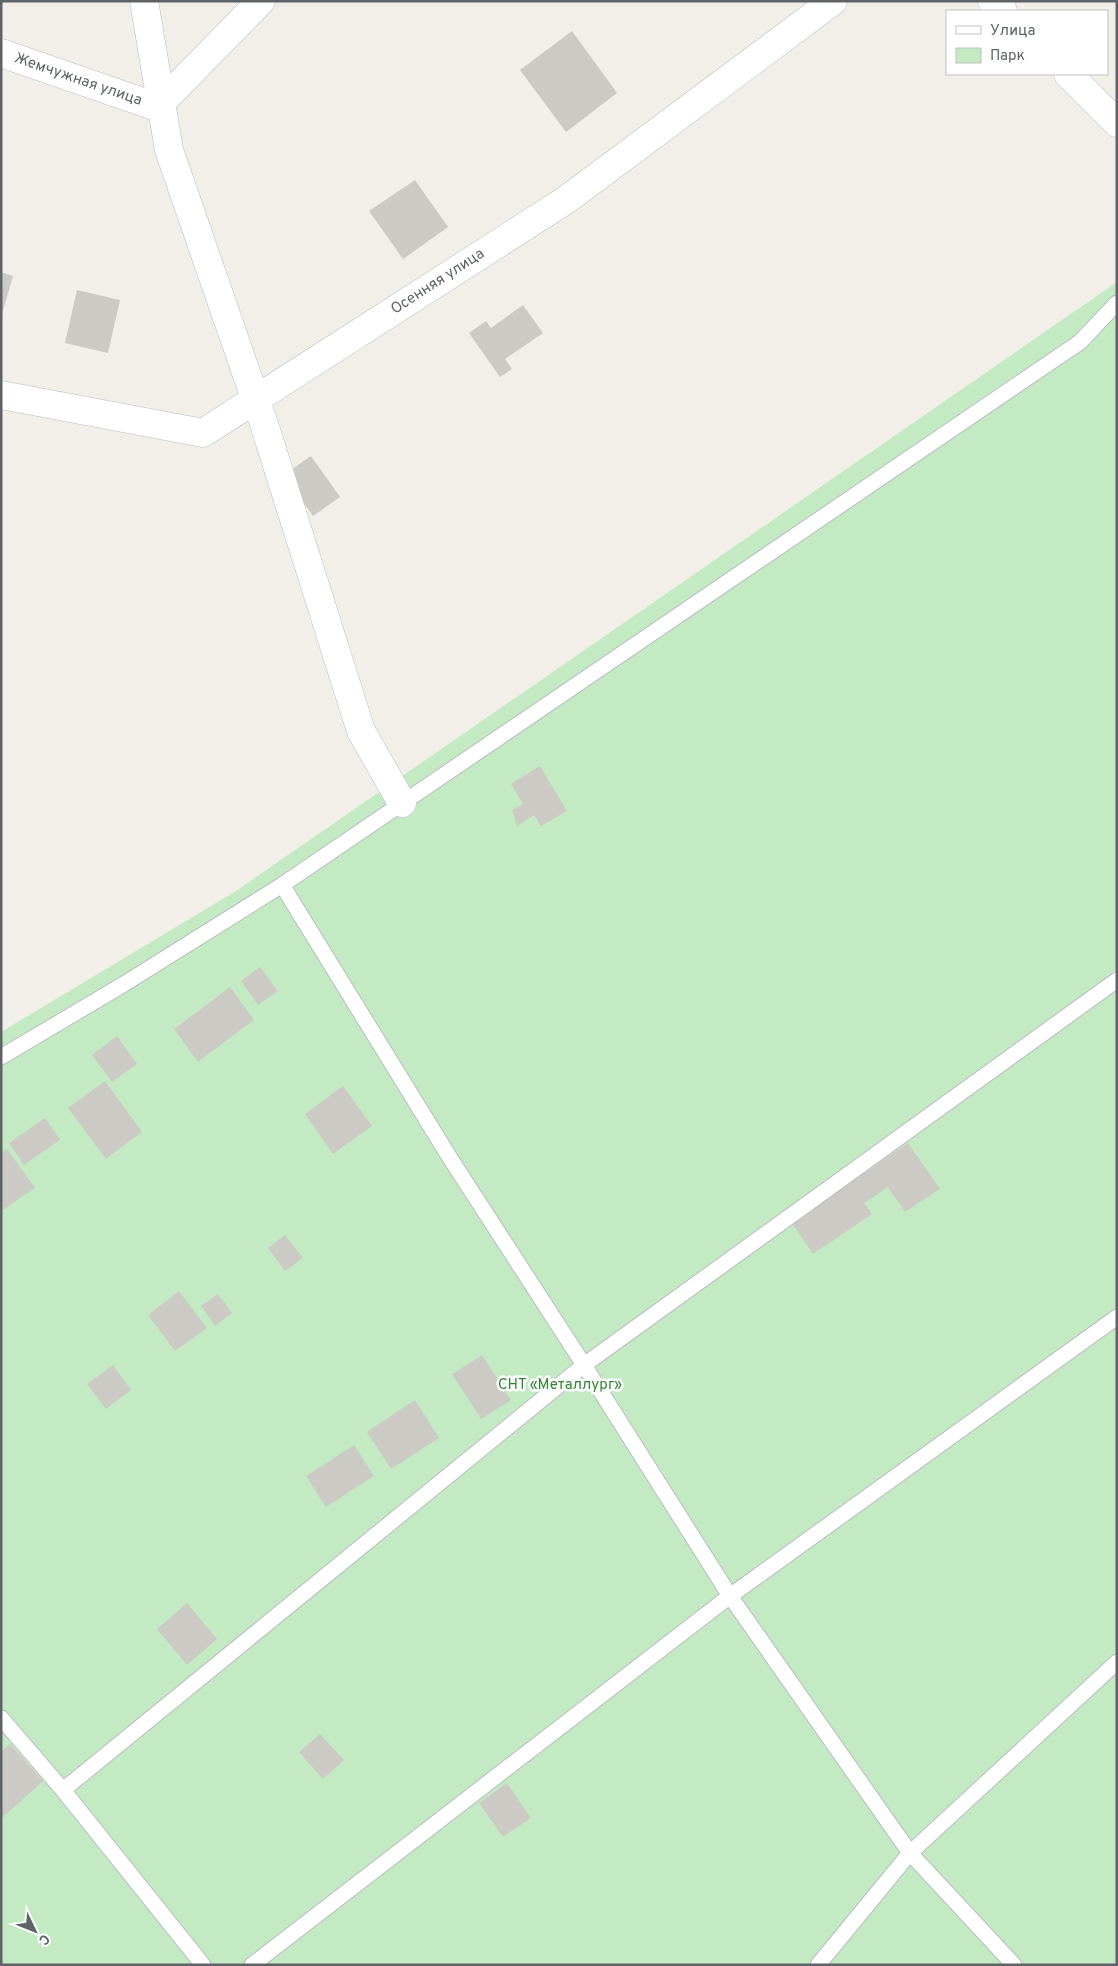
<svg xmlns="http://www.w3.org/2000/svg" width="1118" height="1966" font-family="Overpass,sans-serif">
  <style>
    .green { fill: #c4eac3 }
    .building { fill: #cccac4 }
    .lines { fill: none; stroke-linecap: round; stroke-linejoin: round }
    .lane-casing { stroke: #b9bdc1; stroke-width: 17 }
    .street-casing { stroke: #b9bdc1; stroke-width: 29 }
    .lane { stroke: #fff; stroke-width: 15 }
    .street { stroke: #fff; stroke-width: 28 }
    .labels { text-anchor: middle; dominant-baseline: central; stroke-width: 5; stroke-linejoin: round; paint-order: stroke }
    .street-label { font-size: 15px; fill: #5e6368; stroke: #fff }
    .park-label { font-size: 15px; fill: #308531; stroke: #fff }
  </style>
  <rect width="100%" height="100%" fill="#f1efe7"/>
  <path class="green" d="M 1117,282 L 1117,1965 L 1,1965 L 1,1032 L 236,891 Z"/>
  <g class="building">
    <path d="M 572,31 L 617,93 L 566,132 L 520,70 Z"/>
    <path d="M 415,180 L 448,227 L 403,259 L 369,211 Z"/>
    <path d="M 1,272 L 13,276 L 2,314 L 1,314 Z"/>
    <path d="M 77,290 L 120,300 L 108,353 L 65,343 Z"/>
    <path d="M 523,305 L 543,333 L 505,359 L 512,369 L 500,377 L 469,333 L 486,321 L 491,328 Z"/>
    <path d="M 311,456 L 340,497 L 313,516 L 284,475 Z"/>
    <path d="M 540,766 L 567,811 L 541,826 L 534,815 L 517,826 L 512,810 L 523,804 L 511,784 Z"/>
    <path d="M 260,967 L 278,991 L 258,1005 L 241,981 Z"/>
    <path d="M 230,987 L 254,1020 L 198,1062 L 174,1029 Z"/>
    <path d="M 117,1036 L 137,1064 L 112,1082 L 92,1055 Z"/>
    <path d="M 105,1081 L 142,1132 L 106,1159 L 68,1108 Z"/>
    <path d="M 343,1086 L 372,1126 L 333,1154 L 305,1114 Z"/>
    <path d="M 45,1118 L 60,1140 L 24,1165 L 9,1143 Z"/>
    <path d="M 908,1143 L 940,1189 L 905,1212 L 888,1187 L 864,1203 L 872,1214 L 813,1254 L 792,1223 Z"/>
    <path d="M 7,1149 L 35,1188 L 1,1211 L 1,1153 Z"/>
    <path d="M 285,1235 L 303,1258 L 285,1271 L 268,1248 Z"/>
    <path d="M 179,1291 L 207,1328 L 175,1351 L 148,1315 Z"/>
    <path d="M 218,1294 L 232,1313 L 215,1326 L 201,1306 Z"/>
    <path d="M 482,1355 L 511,1400 L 481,1419 L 452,1374 Z"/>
    <path d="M 113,1365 L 131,1390 L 106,1409 L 87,1384 Z"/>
    <path d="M 415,1400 L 439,1438 L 391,1469 L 367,1432 Z"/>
    <path d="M 354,1445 L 374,1476 L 326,1507 L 306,1476 Z"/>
    <path d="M 187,1603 L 217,1639 L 187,1665 L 157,1629 Z"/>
    <path d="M 320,1734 L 344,1760 L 323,1779 L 299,1752 Z"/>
    <path d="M 10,1744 L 43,1781 L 1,1819 L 1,1752 Z"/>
    <path d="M 507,1783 L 531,1818 L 503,1837 L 479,1803 Z"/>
  </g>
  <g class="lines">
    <defs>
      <g id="lane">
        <path d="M 282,885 L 450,1158 L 584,1365 L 730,1596 L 910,1853 L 1014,1965"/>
        <path d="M 1,1057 L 124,984 L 282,885 L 1080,342 L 1117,303"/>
        <path d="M 1,1718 L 63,1790 L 203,1965"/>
        <path d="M 63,1790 L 584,1365 L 1117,980"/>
        <path d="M 252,1965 L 730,1596 L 1117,1317"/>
        <path d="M 818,1965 L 910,1853 L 1117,1662"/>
      </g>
      <g id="street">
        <path d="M 144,1 L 169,150 L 264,424 L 361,731 L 402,803"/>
        <path d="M 992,1 L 1003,11"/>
        <path d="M 1,53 L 157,107 L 261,1"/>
        <path d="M 1068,74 L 1117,123"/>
        <path d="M 1,395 L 203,433 L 566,200 L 833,1"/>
      </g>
    </defs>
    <use href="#lane" class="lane-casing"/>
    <use href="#street" class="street-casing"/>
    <use href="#lane" class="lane"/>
    <use href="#street" class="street"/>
  </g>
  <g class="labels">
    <g class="street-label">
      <text transform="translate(78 80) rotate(19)">Жемчужная улица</text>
      <text transform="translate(438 282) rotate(-33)">Осенняя улица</text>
    </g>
    <g class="park-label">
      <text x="560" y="1385">СНТ «Металлург»</text>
    </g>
  </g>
  <rect width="1118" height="1966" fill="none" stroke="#5e6368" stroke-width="5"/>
  <rect x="946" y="10" width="162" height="65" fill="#ffffff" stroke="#bfc1c3"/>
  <rect x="956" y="26" width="25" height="8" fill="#ffffff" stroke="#bfc1c3"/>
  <text x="990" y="35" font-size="15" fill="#5e6368">Улица</text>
  <rect x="956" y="48" width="25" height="15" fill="#c4eac3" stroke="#bfc1c3"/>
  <text x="990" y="60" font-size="15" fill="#5e6368">Парк</text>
  <g transform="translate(35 1931) rotate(133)" stroke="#ffffff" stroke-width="4" paint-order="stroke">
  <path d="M0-4L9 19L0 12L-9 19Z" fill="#5e6368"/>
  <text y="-8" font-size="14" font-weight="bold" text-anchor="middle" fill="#5e6368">С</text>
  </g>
</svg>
